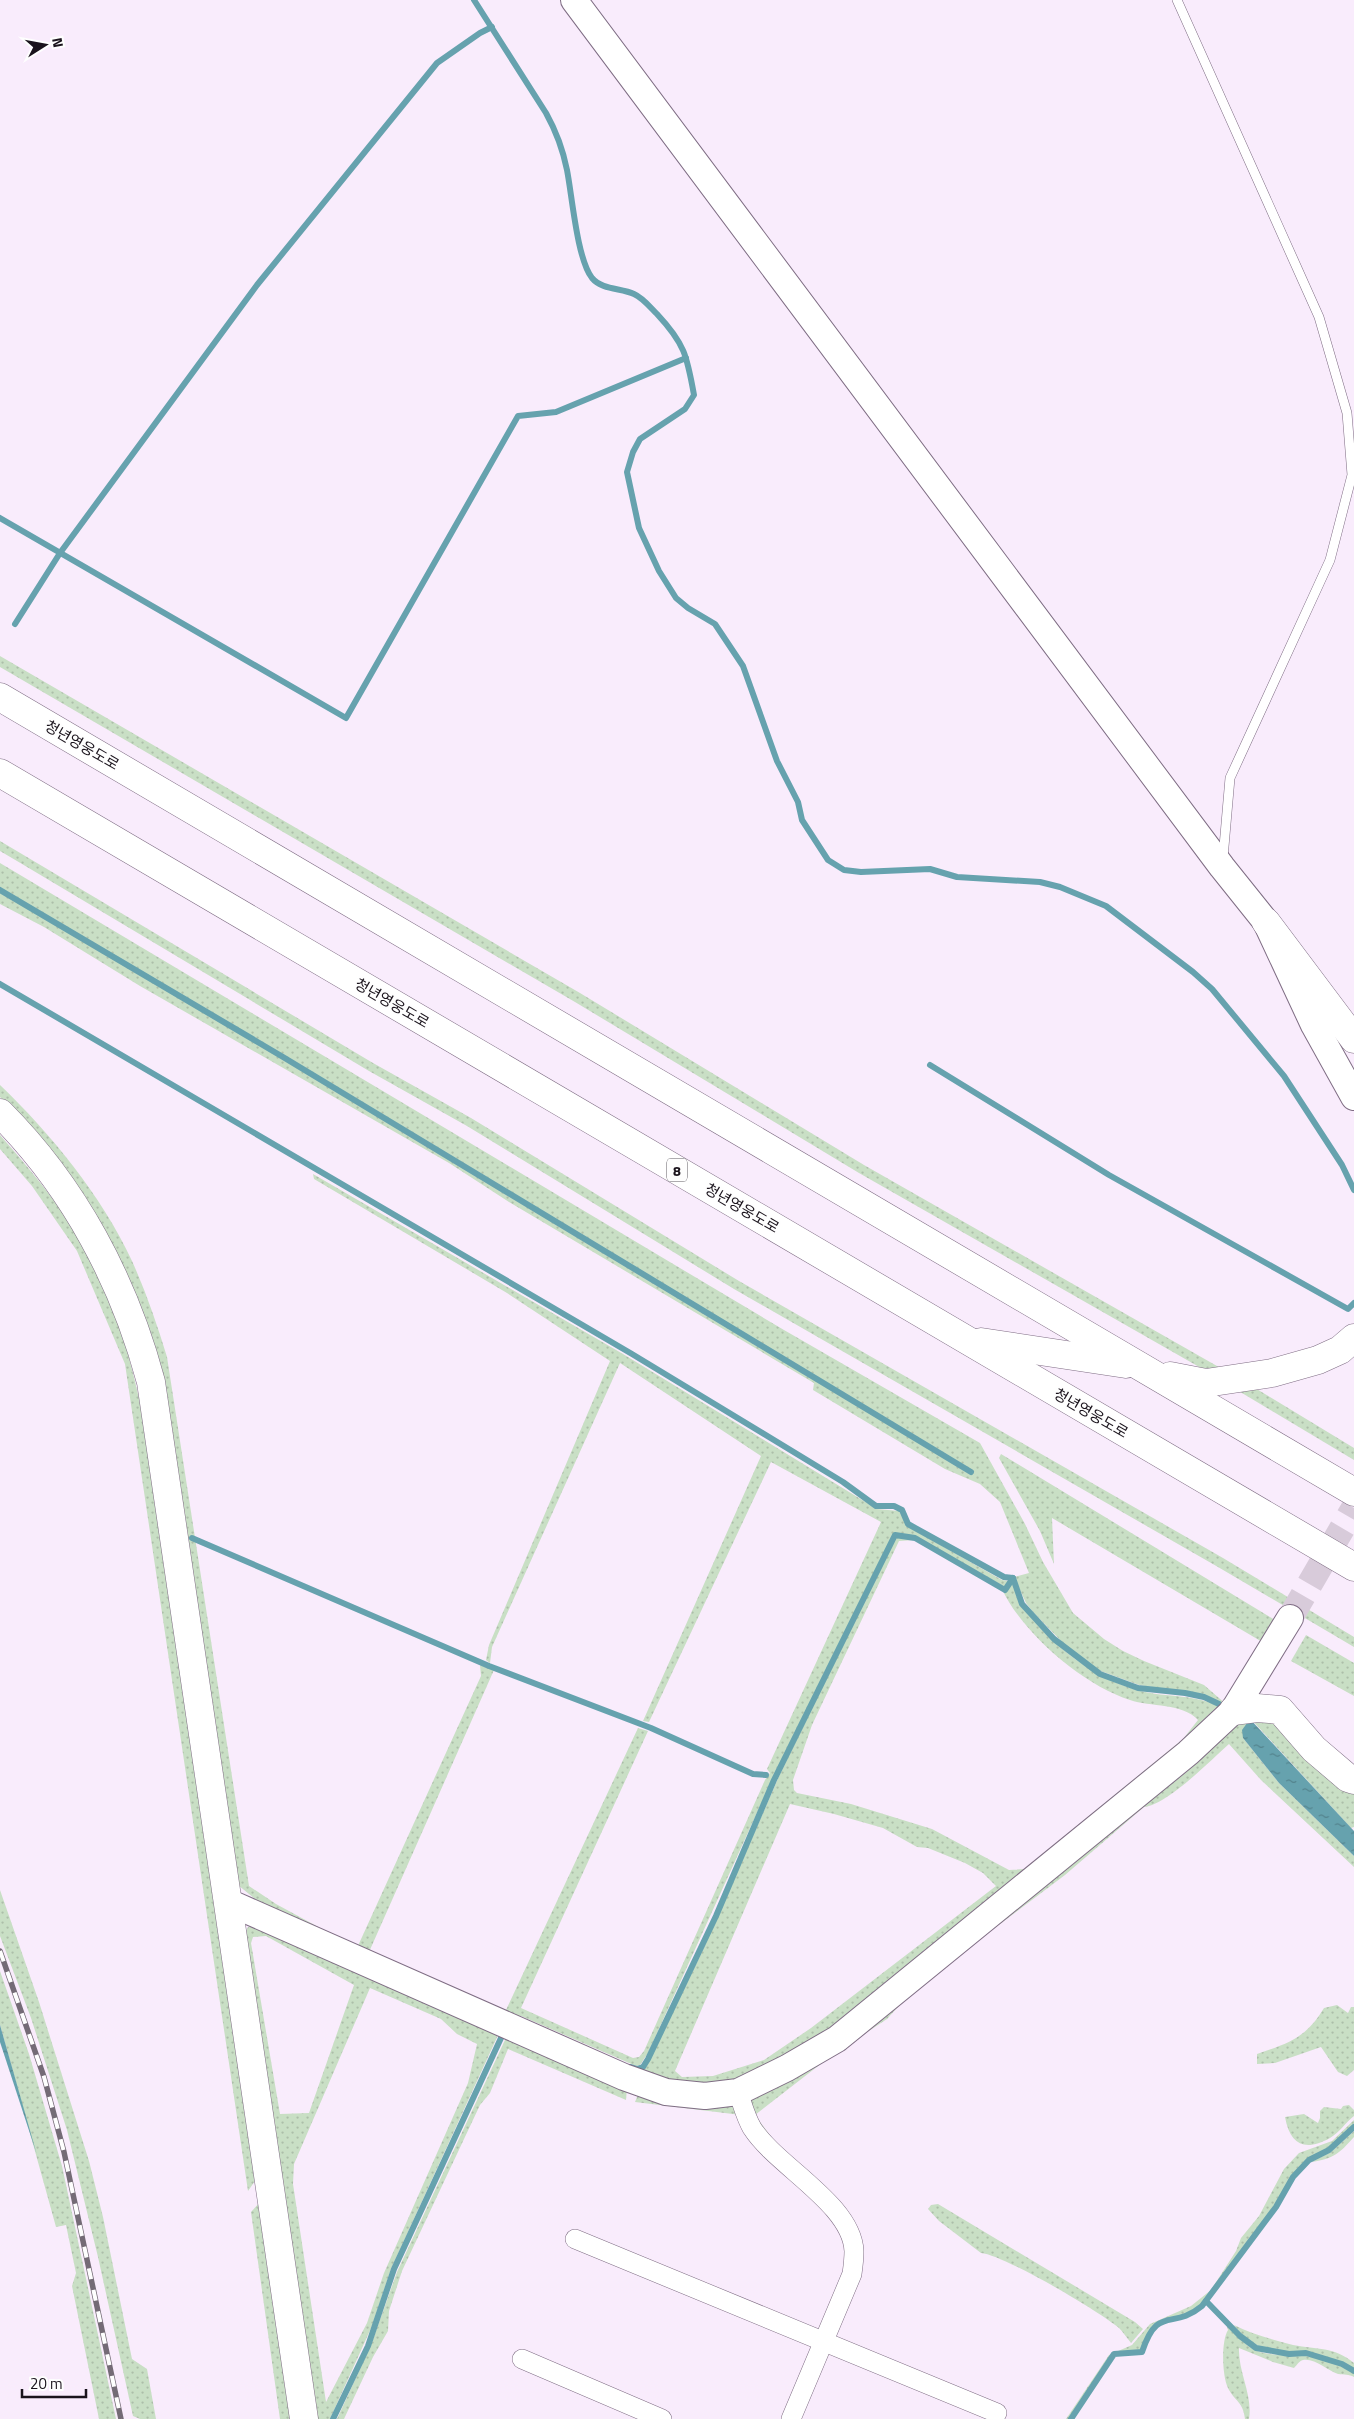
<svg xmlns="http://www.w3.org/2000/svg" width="1354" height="2419" font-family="'Titillium Web','Noto Sans KR',sans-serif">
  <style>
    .grass { fill: url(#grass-dots); fill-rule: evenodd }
    .water { fill: url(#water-ripples) }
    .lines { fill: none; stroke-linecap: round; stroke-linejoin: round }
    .stream { stroke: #66a2ae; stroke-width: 6 }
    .secondary-tunnel { stroke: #d8cbda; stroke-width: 26; stroke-dasharray: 26 13; stroke-linecap: butt }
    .lane-casing { stroke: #7f6d84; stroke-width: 10 }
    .street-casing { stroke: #7f6d84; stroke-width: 20 }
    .secondary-casing { stroke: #7f6d84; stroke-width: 28 }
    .primary-casing { stroke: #7f6d84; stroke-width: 29 }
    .highway-casing { stroke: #7f6d84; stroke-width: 29 }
    .lane { stroke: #fff; stroke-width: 9 }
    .street { stroke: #fff; stroke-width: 19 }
    .secondary { stroke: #fff; stroke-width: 26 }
    .primary { stroke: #fff; stroke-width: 28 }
    .highway { stroke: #fff; stroke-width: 28 }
    .rail-casing { stroke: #746b76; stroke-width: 5.5 }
    .rail { stroke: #fefefe; stroke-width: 4; stroke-dasharray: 11; stroke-linecap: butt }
    .labels { text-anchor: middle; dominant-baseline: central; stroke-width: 4; stroke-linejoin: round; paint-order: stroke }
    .shield { fill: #fefefe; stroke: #5e5a60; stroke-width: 1 }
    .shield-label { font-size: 14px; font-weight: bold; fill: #1a131c }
    .street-label { font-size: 15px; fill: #1a131c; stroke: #fefefe }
  </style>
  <defs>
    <pattern id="grass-dots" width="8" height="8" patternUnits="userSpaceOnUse" patternTransform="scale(1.25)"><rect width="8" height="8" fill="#c9dfc5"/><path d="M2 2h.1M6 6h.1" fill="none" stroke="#acbea9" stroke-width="1.8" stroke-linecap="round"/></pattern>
    <pattern id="water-ripples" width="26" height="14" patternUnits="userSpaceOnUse" patternTransform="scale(1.25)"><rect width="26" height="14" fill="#66a2ae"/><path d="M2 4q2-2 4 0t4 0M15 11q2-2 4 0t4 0" fill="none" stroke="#53838d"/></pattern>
  </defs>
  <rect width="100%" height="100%" fill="#f9ecfc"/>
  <g class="grass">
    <path d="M 0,656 L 580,993 L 864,1165 L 1224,1370 L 1201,1368 L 859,1173 L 575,1002 L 0,667 Z"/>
    <path d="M 0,841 L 373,1063 L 471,1118 L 739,1281 L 1223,1558 L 1354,1637 L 1354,1647 L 1218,1567 L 734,1289 L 467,1126 L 369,1071 L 17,861 L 0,851 Z"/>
    <path d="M 0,863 L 784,1330 L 980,1443 L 1025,1524 L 1043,1562 L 1073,1613 L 1104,1639 L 1123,1651 L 1144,1661 L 1204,1685 L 1227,1705 L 1204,1695 L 1139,1685 L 1098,1670 L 1065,1645 L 1033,1612 L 1026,1603 L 1014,1577 L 1029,1573 L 1000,1502 L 980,1484 L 945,1469 L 813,1390 L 814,1383 L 509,1202 L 449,1163 L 140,986 L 44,927 L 0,904 Z"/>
    <path d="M 0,1085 C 51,1134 102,1196 132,1261 C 146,1292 157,1324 167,1357 L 249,1886 L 276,1904 L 357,1948 L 481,1676 L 480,1665 L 494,1670 L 369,1952 L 506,2010 L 638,1728 L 648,1731 L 521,2008 L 633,2058 L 639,2057 L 644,2051 L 765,1780 L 770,1773 L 767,1769 L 881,1522 L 771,1462 L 649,1722 L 643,1721 L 761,1456 L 620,1363 L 492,1647 L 490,1663 L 486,1660 L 489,1645 L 610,1361 L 507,1293 L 314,1179 L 313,1174 L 623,1354 L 877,1509 L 899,1511 L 907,1526 L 1002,1580 L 1009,1581 L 1005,1587 L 915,1536 L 894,1533 L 775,1773 L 648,2053 L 640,2065 L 636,2066 L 521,2016 L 510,2021 L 266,1908 L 238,1885 L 165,1405 L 20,1118 L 0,1097 Z"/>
    <path d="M 0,1135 C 38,1178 79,1228 102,1281 C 125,1332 137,1386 148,1441 L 257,2178 L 248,2191 L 125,1364 L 77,1251 L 32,1186 L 0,1149 Z"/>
    <path d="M 1250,1385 L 1354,1448 L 1354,1460 L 1232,1387 Z"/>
    <path d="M 1001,1454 L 1280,1623 L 1264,1643 L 1052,1518 L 1054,1564 L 1040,1531 L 999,1458 Z"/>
    <path d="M 896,1537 L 914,1540 L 899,1541 L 812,1725 L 793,1780 L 794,1790 L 797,1793 L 851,1804 L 932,1829 L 1009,1870 L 1024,1869 L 1183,1739 L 1198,1720 C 1183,1703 1150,1707 1130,1700 C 1084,1686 1022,1633 1002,1589 L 1006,1591 L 1012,1582 C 1028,1630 1089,1677 1137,1690 C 1170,1699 1194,1692 1226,1710 L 829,2032 L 752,2079 L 679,2086 L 641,2071 L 647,2065 L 700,1956 L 780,1774 ZM 790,1804 L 834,1814 L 883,1828 L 917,1847 L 928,1848 L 965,1863 L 983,1873 L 996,1886 L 811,2028 L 764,2060 L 713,2076 L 682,2077 L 675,2071 Z"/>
    <path d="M 1306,1635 L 1354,1663 L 1354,1696 L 1291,1661 Z"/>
    <path d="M 1267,1716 L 1354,1789 L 1354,1827 L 1351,1828 L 1251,1719 L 1243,1738 L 1279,1783 L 1354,1856 L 1354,1867 L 1261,1780 L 1229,1744 C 1211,1760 1167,1805 1144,1807 L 1065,1875 L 915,1988 L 887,2019 L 831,2056 L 755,2115 L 772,2138 L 784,2158 L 754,2127 L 750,2101 L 1242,1717 Z"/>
    <path d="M 0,1890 L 39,2002 L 89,2161 L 103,2217 L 132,2359 L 147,2369 L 156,2419 L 140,2419 L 133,2416 L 98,2257 L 67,2130 L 31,2018 L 0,1936 Z"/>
    <path d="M 256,1926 L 499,2033 L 391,2269 L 372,2326 L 330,2419 L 315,2419 L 245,1933 L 248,1927 ZM 266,1936 L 354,1985 L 309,2113 L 280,2114 L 251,1943 L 253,1937 ZM 370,1988 L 441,2019 L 457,2034 L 477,2044 L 468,2083 L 384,2273 L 367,2323 L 326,2402 L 293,2184 L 294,2164 Z"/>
    <path d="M 0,1971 L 29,2054 L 62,2166 L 116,2419 L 99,2419 L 72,2286 L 76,2273 L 66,2225 L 56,2227 L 0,2025 Z"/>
    <path d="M 1337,2005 L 1348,2013 L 1351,2007 L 1354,2007 L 1354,2070 L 1347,2076 L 1338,2072 L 1321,2047 L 1275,2063 L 1257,2064 L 1257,2054 C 1289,2043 1306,2038 1324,2008 Z"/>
    <path d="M 513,2037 L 627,2088 L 626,2100 L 508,2049 L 490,2093 L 480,2105 L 402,2271 L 389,2311 L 388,2331 L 373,2357 L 344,2419 L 337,2419 L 371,2345 L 397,2272 L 505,2040 Z"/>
    <path d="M 639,2092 L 735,2105 L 741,2115 L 635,2102 Z"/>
    <path d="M 1349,2105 L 1354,2110 L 1354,2116 C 1346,2122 1339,2133 1330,2138 C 1305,2152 1290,2145 1285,2117 L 1304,2114 L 1318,2123 L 1320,2118 L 1320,2111 L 1324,2107 L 1341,2109 L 1343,2106 Z"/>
    <path d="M 1354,2120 L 1354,2125 L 1329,2148 L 1308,2159 L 1291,2176 L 1275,2206 L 1201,2305 C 1172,2329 1157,2302 1141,2351 L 1113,2353 L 1070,2419 L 1066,2419 L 1109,2355 L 1132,2345 L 1150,2324 L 1191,2306 L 1211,2290 L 1236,2251 L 1241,2238 L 1259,2216 L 1284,2169 L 1299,2153 L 1332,2141 Z"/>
    <path d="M 1354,2131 L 1354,2137 C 1339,2154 1333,2159 1311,2162 L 1331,2152 Z"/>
    <path d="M 260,2202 L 292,2419 L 280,2419 L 251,2212 Z"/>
    <path d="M 938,2204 L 1135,2322 L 1143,2329 L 1131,2343 C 1127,2338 1123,2332 1119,2328 C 1099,2311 1004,2255 981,2253 L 939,2221 L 928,2209 L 931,2205 Z"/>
    <path d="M 1226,2323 C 1237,2333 1243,2345 1257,2351 C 1273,2357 1291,2353 1307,2356 C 1322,2358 1342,2365 1354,2373 L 1354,2377 C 1349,2374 1344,2375 1338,2374 C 1328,2371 1315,2358 1303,2360 C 1299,2361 1297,2365 1294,2368 L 1273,2362 L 1239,2348 C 1238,2372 1253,2395 1249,2419 L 1245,2419 C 1243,2401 1235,2402 1228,2388 C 1222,2376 1221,2341 1228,2330 Z"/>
    <path d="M 1234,2325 C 1252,2334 1273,2340 1293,2345 C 1318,2350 1333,2346 1354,2363 L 1354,2369 C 1342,2362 1320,2354 1307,2352 C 1302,2351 1296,2353 1291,2353 C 1269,2353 1247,2344 1234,2325 Z"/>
  </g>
  <g class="water">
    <path d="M 1250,1719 L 1354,1831 L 1354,1856 L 1279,1783 L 1243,1738 L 1242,1730 Z"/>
    <path d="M 0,2025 L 37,2155 L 0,2042 Z"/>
  </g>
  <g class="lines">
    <g class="stream">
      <path d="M 474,0 L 546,113 C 556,131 563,150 567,170 C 572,195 577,259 592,278 C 602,290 621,288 634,294 C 643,298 650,307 657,314 C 685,344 687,356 694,395 L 685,409 L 640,439 L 633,452 L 627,472 L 639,528 L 659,571 L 676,598 L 688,608 L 715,624 L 743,666 L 777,761 L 798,802 L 802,820 L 828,860 L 844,870 L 861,872 L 930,869 L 957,877 L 1040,882 L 1060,887 L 1106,906 L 1193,972 L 1212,989 L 1284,1076 L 1342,1165 L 1354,1190"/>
      <path d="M 0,518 L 346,718 L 518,416 L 556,412 L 686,358"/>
      <path d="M 15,624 L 60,553 L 257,285 L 437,63 L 480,33 L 492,27"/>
      <path d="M 0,890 L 283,1057 L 971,1472"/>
      <path d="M 0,984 L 632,1354 L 843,1482 L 876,1506 L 894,1506 L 902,1510 L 908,1524 L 1004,1577 L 1013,1578 L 1022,1604 L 1054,1639 L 1100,1674 L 1138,1688 L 1185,1693 L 1204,1697 L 1219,1704"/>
      <path d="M 930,1065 L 1109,1175 L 1348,1309 L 1354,1303"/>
      <path d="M 192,1538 L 489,1666 L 651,1728 L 753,1774 L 766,1775"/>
      <path d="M 631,2067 L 637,2069 L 643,2067 L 648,2059 L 716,1916 L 774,1780 L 895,1535 L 915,1538 L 1005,1590 L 1013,1578"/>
      <path d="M 1206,2301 L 1240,2336 L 1256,2348 L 1289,2354 L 1306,2353 L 1342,2364 L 1354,2371"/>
      <path d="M 333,2419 L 368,2346 L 394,2269 L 501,2038"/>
      <path d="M 1071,2419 L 1114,2354 L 1142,2352 C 1158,2304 1172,2331 1202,2306 L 1276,2207 L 1293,2177 L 1309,2160 L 1329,2150 L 1354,2127"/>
    </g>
    <path class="secondary-tunnel" d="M 1290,1618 L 1354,1508"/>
    <defs>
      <path id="lane" d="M 1177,0 L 1319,317 L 1347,413 L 1352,475 L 1330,560 L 1230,778 L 1223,858"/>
      <g id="street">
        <path d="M 738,2092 C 742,2103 746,2118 752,2128 C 776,2166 852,2204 854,2251 C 854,2259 853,2267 852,2274 L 791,2419"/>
        <path d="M 575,2239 L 997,2413"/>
        <path d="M 522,2359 L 662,2419"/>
      </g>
      <g id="secondary">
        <path d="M 574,0 L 1222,867 L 1266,922 L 1314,1025 L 1354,1097"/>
        <path d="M 228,1902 L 624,2077 L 666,2092 L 705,2096 L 738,2092 L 787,2068 L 837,2039 L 1188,1753 L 1233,1711 L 1290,1618"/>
      </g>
      <path id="primary" d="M 0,1113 C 74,1187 124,1281 151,1382 L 304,2419"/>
      <g id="highway">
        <path d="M 0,697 L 1354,1492"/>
        <path d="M 0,773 L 1354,1567"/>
        <path d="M 1266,922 L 1354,1039"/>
        <path d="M 981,1342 L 1126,1364"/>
        <path d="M 1170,1376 L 1206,1383 L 1272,1373 L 1318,1360 L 1340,1350 L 1354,1338"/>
        <path d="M 1233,1711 L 1257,1708 L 1280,1710 L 1314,1749 L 1348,1778 L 1354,1780"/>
      </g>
    </defs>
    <use href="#lane" class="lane-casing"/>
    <use href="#street" class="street-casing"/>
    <use href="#secondary" class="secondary-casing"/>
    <use href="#primary" class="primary-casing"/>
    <use href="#highway" class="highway-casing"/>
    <use href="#lane" class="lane"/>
    <use href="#street" class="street"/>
    <use href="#secondary" class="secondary"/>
    <use href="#primary" class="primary"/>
    <use href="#highway" class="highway"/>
    <defs>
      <path id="rail" d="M 0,1951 L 44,2077 L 64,2152 L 121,2419"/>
    </defs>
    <use href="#rail" class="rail-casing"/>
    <use href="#rail" class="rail"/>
  </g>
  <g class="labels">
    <rect class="shield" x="667" y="1158.5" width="20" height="23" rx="4"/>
    <g class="shield-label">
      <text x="677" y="1170">8</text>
    </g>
    <g class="street-label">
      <text transform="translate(82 745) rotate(30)">청년영웅도로</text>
      <text transform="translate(392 1003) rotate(30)">청년영웅도로</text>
      <text transform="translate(742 1208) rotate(30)">청년영웅도로</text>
      <text transform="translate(1091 1413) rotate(30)">청년영웅도로</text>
    </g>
  </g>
  <g transform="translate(45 45) rotate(79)" stroke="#fefefe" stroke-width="4" paint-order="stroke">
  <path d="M0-4L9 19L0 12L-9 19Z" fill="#1a131c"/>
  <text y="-8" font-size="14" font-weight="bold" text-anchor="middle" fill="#1a131c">N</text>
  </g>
  <path d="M22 2389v8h64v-8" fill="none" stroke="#1a131c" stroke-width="2.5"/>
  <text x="30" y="2389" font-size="15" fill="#1a131c" stroke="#fefefe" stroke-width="4" paint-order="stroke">20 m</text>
</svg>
